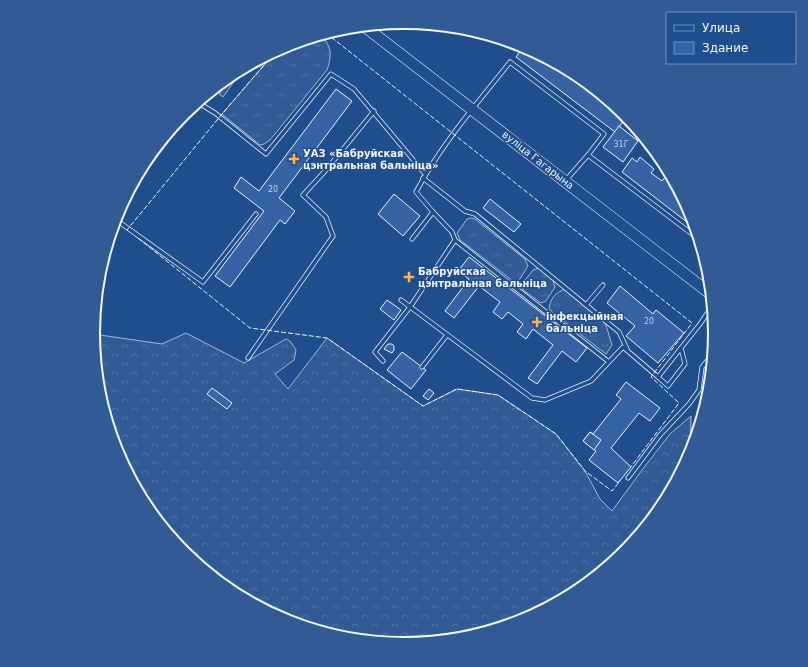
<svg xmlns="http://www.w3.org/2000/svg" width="808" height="667" font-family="'DejaVu Sans',sans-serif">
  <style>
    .grass { fill: url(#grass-tufts); stroke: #a8bbd7 }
    .forest { fill: url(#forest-crowns); stroke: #a8bbd7 }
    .built { fill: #305b95; stroke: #a8bbd7 }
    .building { fill: #3563a3; stroke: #f2f6ff }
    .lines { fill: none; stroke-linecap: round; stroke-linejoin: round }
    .service-casing { stroke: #f2f6ff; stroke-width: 5 }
    .minor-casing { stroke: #f2f6ff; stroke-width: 8 }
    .secondary-casing { stroke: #f2f6ff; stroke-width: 12 }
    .service { stroke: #1f4e8c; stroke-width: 3.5 }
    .minor { stroke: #1f4e8c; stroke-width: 7 }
    .secondary { stroke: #1f4e8c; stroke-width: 11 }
    .fence { stroke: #f2f6ff; stroke-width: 1; stroke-dasharray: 5 2; stroke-linecap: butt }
    .poi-dot { fill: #ffb74d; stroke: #1f4e8c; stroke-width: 1.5 }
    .labels { text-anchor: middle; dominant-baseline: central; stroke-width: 3; stroke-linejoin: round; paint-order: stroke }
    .number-label { font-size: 8px; fill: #c3d1e8 }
    .poi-label { font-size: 10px; font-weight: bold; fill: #f2f6ff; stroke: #1f4e8c; text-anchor: start }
    .street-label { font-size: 10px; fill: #f2f6ff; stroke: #1f4e8c }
    .rim { fill: none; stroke: #f2f6ff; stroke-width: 2 }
  </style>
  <defs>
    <pattern id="grass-tufts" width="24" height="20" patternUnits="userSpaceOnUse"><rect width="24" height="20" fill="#305b95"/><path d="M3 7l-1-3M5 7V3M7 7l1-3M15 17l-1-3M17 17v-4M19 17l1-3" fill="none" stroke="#4e73a5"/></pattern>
    <pattern id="forest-crowns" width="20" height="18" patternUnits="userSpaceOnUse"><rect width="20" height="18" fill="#305b95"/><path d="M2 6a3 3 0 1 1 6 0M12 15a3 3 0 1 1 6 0" fill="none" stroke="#4e73a5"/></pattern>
  </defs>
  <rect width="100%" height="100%" fill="#1f4e8c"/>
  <g class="grass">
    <path d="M 320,35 C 332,45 332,56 327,70 L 270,140 L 264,144 L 260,145 L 222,114 L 277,50 L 285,46 Z"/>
    <path d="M 471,218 L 475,219 L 525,259 L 528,266 L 518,282 L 513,281 L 460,240 L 457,233 L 467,219 Z"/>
    <path d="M 539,268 L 553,280 L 555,287 L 546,301 L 541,303 L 523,290 L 522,284 L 533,270 Z"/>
    <path d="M 566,289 L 605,322 L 612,345 L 606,354 L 553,313 L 549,308 C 551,297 556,292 566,289 Z"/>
  </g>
  <path class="forest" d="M 186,333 L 244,363 L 286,339 L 290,341 L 296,350 L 294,360 L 275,374 L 288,389 L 327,338 L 423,406 L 457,389 L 498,395 L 556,434 L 585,471 L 600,499 L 612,511 L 642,470 L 670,434 L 691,416 L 690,456 L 663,507 L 624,554 L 577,593 L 523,621 L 465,639 L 404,645 L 343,639 L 285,621 L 231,592 L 184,554 L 145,506 L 116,452 L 98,394 L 93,334 L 162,344 Z"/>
  <path class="built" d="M 244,67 L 223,97 L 219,94 L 234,73 Z"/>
  <g class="building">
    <path d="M 524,46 L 549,59 L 557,66 L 558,64 L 575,73 L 572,77 L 583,85 L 585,81 L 599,93 L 597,96 L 607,104 L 609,101 L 624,113 L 622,115 L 626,118 L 615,132 L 516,57 Z"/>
    <path d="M 336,89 L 352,101 L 279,198 L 295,211 L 285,224 L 280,220 L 230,287 L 215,276 L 264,211 L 234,188 L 241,177 L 259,191 Z"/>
    <path d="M 619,126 L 638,141 L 623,162 L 603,147 Z"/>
    <path d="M 640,157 L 654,169 L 651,173 L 662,181 L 665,177 L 677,186 L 679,190 L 677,192 L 681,195 L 692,215 L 696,229 L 622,172 L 632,158 L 637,162 Z"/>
    <path d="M 394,194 L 420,216 L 403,236 L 378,214 Z"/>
    <path d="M 490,199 L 521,224 L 514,232 L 483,208 Z"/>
    <path d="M 469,257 L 587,348 L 576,362 L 562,351 L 537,384 L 528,378 L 553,345 L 533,329 L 526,339 L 517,332 L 523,324 L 508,312 L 502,319 L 493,312 L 500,302 L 479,286 L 454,318 L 445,311 L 469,279 L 458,271 Z"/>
    <path d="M 620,286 L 653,314 L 656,310 L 684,333 L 658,363 L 626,336 L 635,326 L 607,303 Z"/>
    <path d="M 387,300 L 401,310 L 394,320 L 380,309 Z"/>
    <path d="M 388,344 L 392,344 L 394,346 L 394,350 L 392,353 L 384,349 Z"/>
    <path d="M 402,352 L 426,370 L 411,389 L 387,370 Z"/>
    <path d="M 626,382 L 660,408 L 650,421 L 639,413 L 611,448 L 631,467 L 618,483 L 589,460 L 596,451 L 583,441 L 590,432 L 593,434 L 621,399 L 616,395 Z"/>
    <path d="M 212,388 L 232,403 L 227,409 L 207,394 Z"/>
    <path d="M 429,389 L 434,393 L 428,400 L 423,396 Z"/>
    <path d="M 590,432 L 601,440 L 594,450 L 583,441 Z"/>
  </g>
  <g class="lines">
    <defs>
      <g id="service">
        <path d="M 197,102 L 215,113 L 266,154 L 331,74 L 354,89 L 425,174"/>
        <path d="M 588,155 L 700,240"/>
        <path d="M 423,178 L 465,211 L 475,214 L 619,332 L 627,349"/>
        <path d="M 566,180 L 588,155 L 604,134 L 510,62 C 477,104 441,144 416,192 L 433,212 L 452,232 L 455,240 L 609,362"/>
        <path d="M 115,219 L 203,282 L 256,214"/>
        <path d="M 412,239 L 433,212"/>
        <path d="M 401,300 L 532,398 L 545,400 L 591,381 L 623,347 L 658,377 L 700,324 L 713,305"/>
        <path d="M 586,305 L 603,285"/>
        <path d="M 248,358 L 333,236 L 326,217 L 303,195 L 326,170 L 374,111"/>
        <path d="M 383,361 L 375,352 L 410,307 L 455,240"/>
        <path d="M 422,367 L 447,335"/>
        <path d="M 658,377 L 668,386 L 685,364 L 681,348"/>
        <path d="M 628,478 L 660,435 L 689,404 L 699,390 L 702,367 L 714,353"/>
      </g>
      <path id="minor" d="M 137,176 L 190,108"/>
      <path id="secondary" d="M 364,26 L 712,295"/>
    </defs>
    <use href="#service" class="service-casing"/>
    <use href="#minor" class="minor-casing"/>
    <use href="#secondary" class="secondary-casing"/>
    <use href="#service" class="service"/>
    <use href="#minor" class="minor"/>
    <use href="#secondary" class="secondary"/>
    <g class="fence">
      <path d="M 326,33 L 692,323 L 651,377 L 679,403 L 630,468"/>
      <path d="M 128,231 L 127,230 L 222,114 L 277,50"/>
      <path d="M 138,238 L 250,328 L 327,338 L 423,406 L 457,389 L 498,395 L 556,434 L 585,471 L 612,491 L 620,481"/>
    </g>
  </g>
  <g class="poi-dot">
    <path d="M292 153h4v4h4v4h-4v4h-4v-4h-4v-4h4z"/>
    <path d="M407 271h4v4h4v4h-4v4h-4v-4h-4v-4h4z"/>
    <path d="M535 316h4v4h4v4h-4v4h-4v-4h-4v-4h4z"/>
  </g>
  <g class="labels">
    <g class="number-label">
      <text x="621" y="144">31Г</text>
      <text x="273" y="189">20</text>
      <text x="649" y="321">20</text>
    </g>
    <g class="poi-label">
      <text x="303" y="153">УАЗ «Бабруйская<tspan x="303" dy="12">цэнтральная бальніца»</tspan></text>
      <text x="418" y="271">Бабруйская<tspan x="418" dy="12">цэнтральная бальніца</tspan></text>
      <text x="546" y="316">інфекцыйная<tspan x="546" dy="12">бальніца</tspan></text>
    </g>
    <g class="street-label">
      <text transform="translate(538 160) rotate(38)">вуліца Гагарына</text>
    </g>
  </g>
  <path d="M0 0H808V667H0ZM100 333a304 304 0 1 1 608 0a304 304 0 1 1-608 0Z" fill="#305b95" fill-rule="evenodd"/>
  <path class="rim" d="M100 333a304 304 0 1 1 608 0a304 304 0 1 1-608 0Z"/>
  <rect x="666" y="12" width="130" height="52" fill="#1f4e8c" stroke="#7391ba"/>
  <rect x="674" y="25" width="20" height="6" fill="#1f4e8c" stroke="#7391ba"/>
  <text x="702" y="32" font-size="12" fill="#f2f6ff">Улица</text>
  <rect x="674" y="42" width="20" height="12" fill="#3563a3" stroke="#7391ba"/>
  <text x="702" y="52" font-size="12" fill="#f2f6ff">Здание</text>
</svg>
